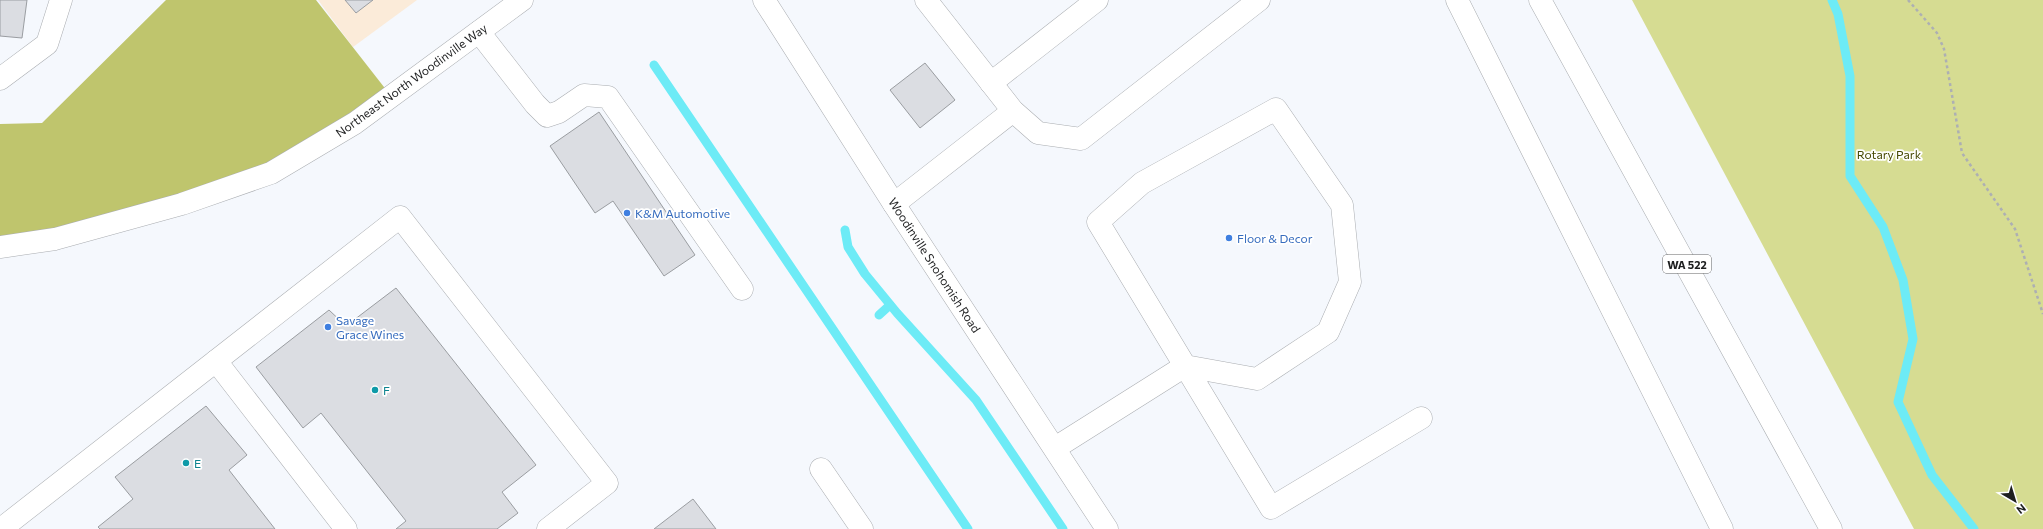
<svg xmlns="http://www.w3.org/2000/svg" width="2043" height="529" font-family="Commissioner,sans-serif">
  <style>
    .industrial { fill: #fbebd9 }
    .green { fill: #d6dc92 }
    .forest { fill: #bfc56d }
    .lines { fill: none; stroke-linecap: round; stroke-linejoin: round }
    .stream { stroke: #6debf6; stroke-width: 9 }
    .building { fill: #dbdde2; stroke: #9a9da1 }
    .minor-casing { stroke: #aaadb1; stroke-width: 23 }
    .major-casing { stroke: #aaadb1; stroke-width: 23 }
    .highway-casing { stroke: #aaadb1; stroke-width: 23 }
    .path { stroke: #adafb3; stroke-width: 2.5; stroke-dasharray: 3 3; stroke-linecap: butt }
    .minor { stroke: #fff; stroke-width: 22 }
    .major { stroke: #fff; stroke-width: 22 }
    .highway { stroke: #fff; stroke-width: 22 }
    .shop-dot { fill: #3f7fe0; stroke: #fff; stroke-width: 1.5 }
    .culture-dot { fill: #0f9aa8; stroke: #fff; stroke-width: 1.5 }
    .labels { text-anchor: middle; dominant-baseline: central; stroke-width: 3.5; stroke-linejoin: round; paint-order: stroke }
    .shield { fill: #fff; stroke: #626263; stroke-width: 1 }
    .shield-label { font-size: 11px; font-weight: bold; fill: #1e1f20 }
    .street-label { font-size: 12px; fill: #1e1f20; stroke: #fff }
    .park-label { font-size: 12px; fill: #464901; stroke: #fff }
    .shop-label { font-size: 12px; fill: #366cbe; stroke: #fff; text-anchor: start }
    .culture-label { font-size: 12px; fill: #0d838f; stroke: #fff; text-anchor: start }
  </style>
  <rect width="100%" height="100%" fill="#f5f8fd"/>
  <path class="industrial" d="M 318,0 L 417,0 L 353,47 Z"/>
  <path class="green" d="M 1632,0 L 2043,0 L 2043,529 L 1914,529 Z"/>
  <path class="forest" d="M 166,0 L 316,0 L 391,96 L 271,173 L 0,247 L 0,124 L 42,123 Z"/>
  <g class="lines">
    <g class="stream">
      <path d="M 1832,0 L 1838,14 L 1850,76 L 1850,176 L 1883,227 L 1903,280 L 1913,339 L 1898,402 L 1932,475 L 1974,529"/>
      <path d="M 654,65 L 968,529"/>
      <path d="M 845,230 L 848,247 L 865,274 L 897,313 L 976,400 L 1063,529"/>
      <path d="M 879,315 L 890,305"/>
    </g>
  </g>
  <g class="building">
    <path d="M 0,0 L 27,0 L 22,38 L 0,36 Z"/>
    <path d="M 345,0 L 373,0 L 356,13 Z"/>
    <path d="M 925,63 L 955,100 L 920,128 L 890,90 Z"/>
    <path d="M 599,112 L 695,255 L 664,276 L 613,201 L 595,213 L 550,146 Z"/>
    <path d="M 396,288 L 536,465 L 502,492 L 518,513 L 497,529 L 396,529 L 406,521 L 321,413 L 303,428 L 256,367 L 329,310 L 346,326 Z"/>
    <path d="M 206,406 L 247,455 L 229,470 L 275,529 L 100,529 L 98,527 L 133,499 L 115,477 Z"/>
    <path d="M 693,499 L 716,529 L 654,529 Z"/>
  </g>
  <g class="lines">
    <defs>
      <g id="minor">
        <path d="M 926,0 L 1013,111 L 1038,133 L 1081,139 L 1259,0"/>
        <path d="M 479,32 L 535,104 L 547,116 L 559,112 L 584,95 L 608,97 L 742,289"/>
        <path d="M 0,79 L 47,44 L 61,0"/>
        <path d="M 991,83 L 1097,0"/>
        <path d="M 894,204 L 1013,111"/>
        <path d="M 216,361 L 346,529"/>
        <path d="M 1055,448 L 1185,366 L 1257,379 L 1328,332 L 1350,282 L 1342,205 L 1276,109 L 1142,183 L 1098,222 L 1271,508 L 1421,418"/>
        <path d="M 821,469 L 862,529"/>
        <path d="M 1,529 L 400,217 L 607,483 L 548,529"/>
      </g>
      <g id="major">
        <path d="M 764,0 L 894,204 L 1107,529"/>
        <path d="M 0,247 L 55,239 L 182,204 L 271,173 L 355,123 L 522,0"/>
      </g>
      <g id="highway">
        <path d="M 1457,0 L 1722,529"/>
        <path d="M 1540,0 L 1831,529"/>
      </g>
    </defs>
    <use href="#minor" class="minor-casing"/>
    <use href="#major" class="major-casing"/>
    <use href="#highway" class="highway-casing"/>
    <path class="path" d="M 1908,0 L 1937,33 L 1944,49 L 1962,153 L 2015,229 L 2043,314"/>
    <use href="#minor" class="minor"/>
    <use href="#major" class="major"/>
    <use href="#highway" class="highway"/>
  </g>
  <g class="shop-dot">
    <circle cx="627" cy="213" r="4"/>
    <circle cx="1229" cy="238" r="4"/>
    <circle cx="328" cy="327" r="4"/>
  </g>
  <g class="culture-dot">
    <circle cx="375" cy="390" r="4"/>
    <circle cx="186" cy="463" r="4"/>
  </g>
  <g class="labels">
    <rect class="shield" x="1663" y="255" width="48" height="18" rx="3"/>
    <g class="shield-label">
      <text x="1687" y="264">WA 522</text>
    </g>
    <g class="street-label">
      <text transform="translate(411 80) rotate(-36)">Northeast North Woodinville Way</text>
      <text transform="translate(935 265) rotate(57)">Woodinville Snohomish Road</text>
    </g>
    <g class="park-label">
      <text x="1889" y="154">Rotary Park</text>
    </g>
    <g class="shop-label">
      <text x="635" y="213">K&amp;M Automotive</text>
      <text x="1237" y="238">Floor &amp; Decor</text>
      <text x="336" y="320">Savage<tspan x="336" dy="14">Grace Wines</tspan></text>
    </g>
    <g class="culture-label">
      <text x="383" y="390">F</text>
      <text x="194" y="463">E</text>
    </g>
  </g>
  <g transform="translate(2015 501) rotate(142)" stroke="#ffffff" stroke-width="3" paint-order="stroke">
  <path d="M0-3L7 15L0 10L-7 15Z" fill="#1e1f20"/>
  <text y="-6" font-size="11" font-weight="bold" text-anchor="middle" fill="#1e1f20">N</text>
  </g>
</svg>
